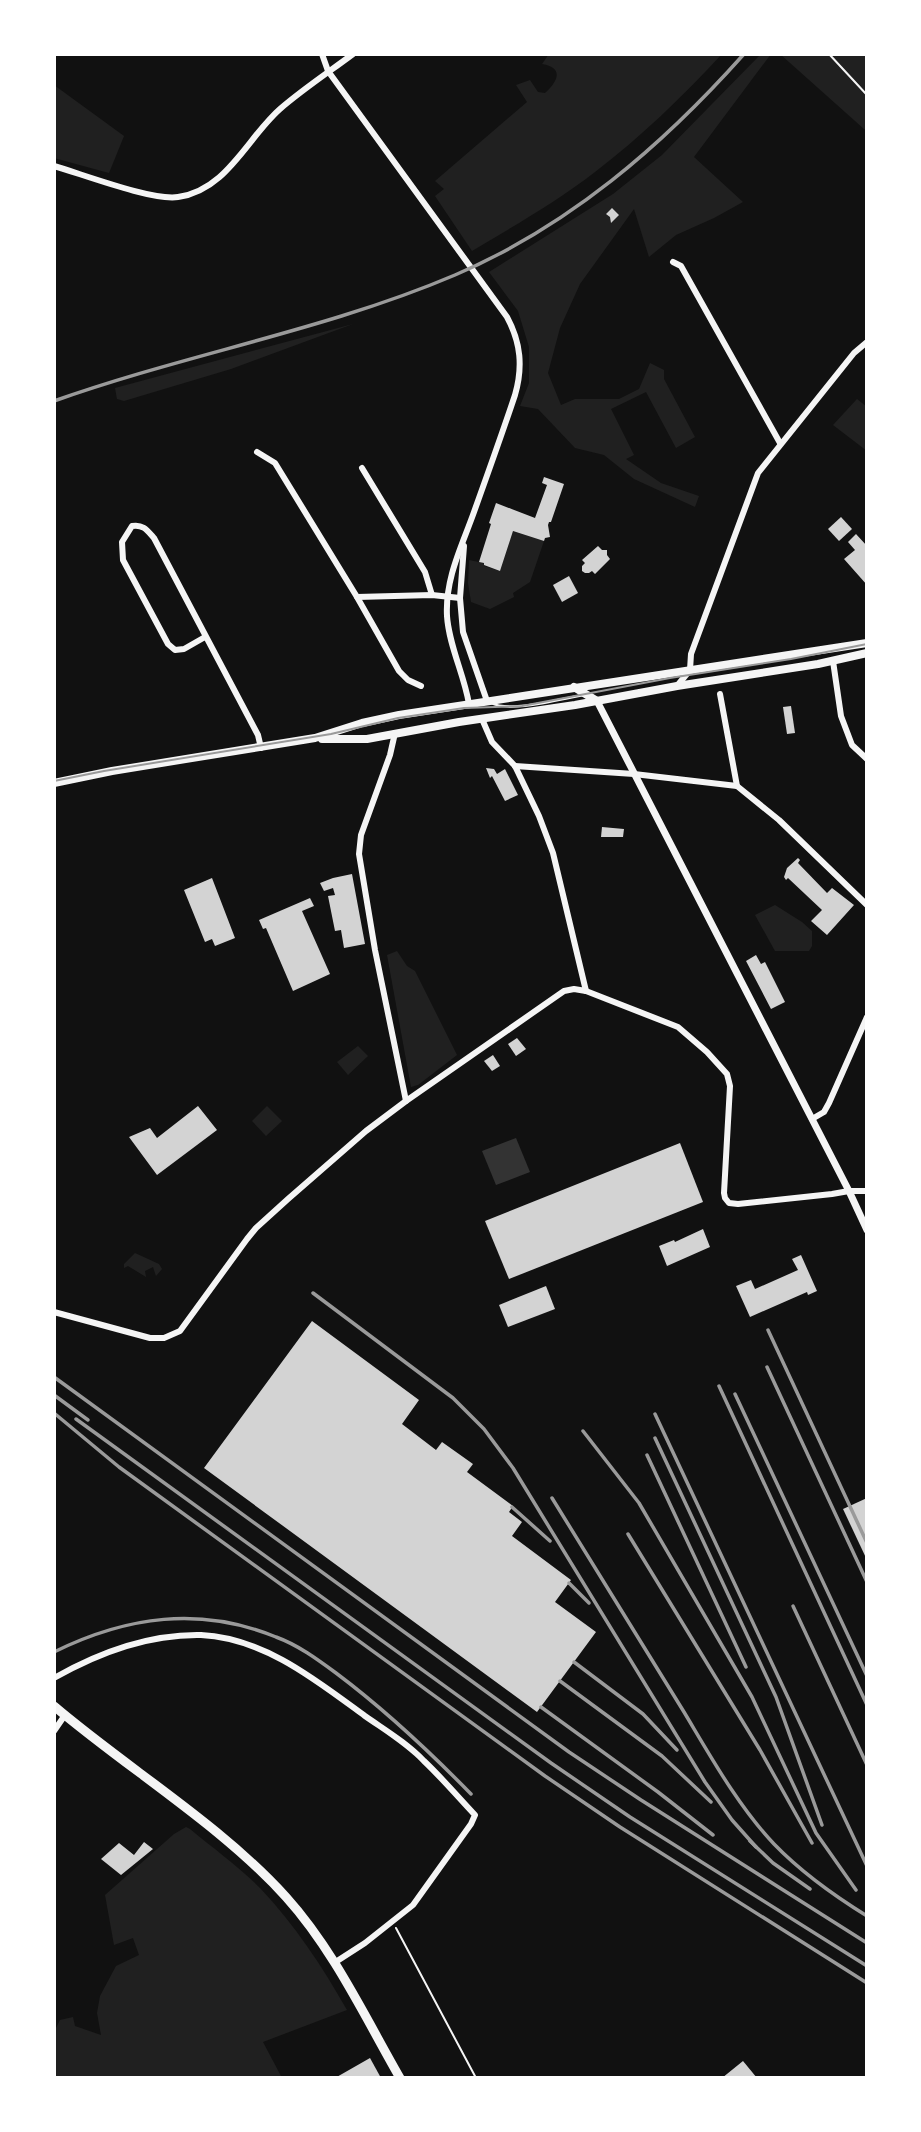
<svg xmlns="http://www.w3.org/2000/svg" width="921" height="2132" font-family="'Space Grotesk',sans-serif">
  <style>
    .green { fill: #202020 }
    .water { fill: #333 }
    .building { fill: #d3d3d3 }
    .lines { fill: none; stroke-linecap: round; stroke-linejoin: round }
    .path { stroke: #f5f5f5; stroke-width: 2 }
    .service { stroke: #f5f5f5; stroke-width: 2.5 }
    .minor { stroke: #f5f5f5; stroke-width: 6 }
    .tertiary { stroke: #f5f5f5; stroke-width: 7 }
    .secondary { stroke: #f5f5f5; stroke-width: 8 }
    .primary { stroke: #f5f5f5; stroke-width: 9 }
    .tram { stroke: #9a9a9a; stroke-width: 2 }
    .rail { stroke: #9a9a9a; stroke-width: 3.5 }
  </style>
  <rect width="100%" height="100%" fill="#111"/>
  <g class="green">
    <path d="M 549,54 L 722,54 C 683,96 641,137 595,172 C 556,202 514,226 472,251 L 435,196 L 444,189 L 435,181 L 527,102 L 516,85 L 530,80 L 538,92 L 545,93 C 556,83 566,68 542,64 Z"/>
    <path d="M 761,54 L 771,54 L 694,157 L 743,202 L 714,218 L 676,235 L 649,257 L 634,209 L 580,284 L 560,328 L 548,373 L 561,405 L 575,399 L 619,399 L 639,389 L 650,363 L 664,370 L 664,379 L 695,437 L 676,448 L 646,392 L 611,409 L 634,455 L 626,459 L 661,483 L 699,496 L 695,507 L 634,479 L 604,455 L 575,448 L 538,409 L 520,406 L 529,383 L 529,347 L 518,311 L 489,272 L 613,194 L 662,155 Z"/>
    <path d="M 780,54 L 867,54 L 867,131 L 864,129 Z"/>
    <path d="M 54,85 L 124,136 L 109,173 L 54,158 Z"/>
    <path d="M 353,324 L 231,369 L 124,401 L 117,399 L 115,388 Z"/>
    <path d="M 857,399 L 867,407 L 867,451 L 833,425 Z"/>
    <path d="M 513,531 L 544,541 L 530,582 L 513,593 L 514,597 L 490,609 L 471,602 L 468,583 L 469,560 L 484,563 L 484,566 L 500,571 Z"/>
    <path d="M 775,905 L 802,922 L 812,931 L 812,946 L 809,951 L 775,951 L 755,915 Z"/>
    <path d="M 397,951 L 407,966 L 415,971 L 457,1055 L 418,1085 L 411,1087 L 387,955 Z"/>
    <path d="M 358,1046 L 368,1056 L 348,1075 L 337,1062 Z"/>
    <path d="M 267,1106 L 282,1121 L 266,1136 L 252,1121 Z"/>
    <path d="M 135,1253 L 159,1264 L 162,1269 L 156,1276 L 153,1267 L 145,1271 L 146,1277 L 128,1266 L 124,1268 L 124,1264 Z"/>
    <path d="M 186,1827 L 190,1829 C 213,1848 239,1867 260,1888 C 295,1925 322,1966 347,2010 L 263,2042 L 282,2078 L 56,2078 L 54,2032 L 60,2020 L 73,2017 L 75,2026 L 101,2035 L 97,2013 L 100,1996 L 116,1966 L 139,1955 L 133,1938 L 114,1945 L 105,1895 L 174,1834 Z"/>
  </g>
  <path class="water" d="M 516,1138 L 530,1172 L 496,1185 L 482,1151 Z"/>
  <g class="building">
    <path d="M 612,208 L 619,215 L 611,223 L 610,217 L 606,214 Z"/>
    <path d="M 544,477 L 564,484 L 551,522 L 549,522 L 548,525 L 550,537 L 545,538 L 544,541 L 513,531 L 500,571 L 484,565 L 484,563 L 479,562 L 491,524 L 489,523 L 496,503 L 535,518 L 547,485 L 542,483 Z"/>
    <path d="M 841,517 L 852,529 L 839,541 L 828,529 Z"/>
    <path d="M 856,534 L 867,546 L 867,585 L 844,559 L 855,550 L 848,542 Z"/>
    <path d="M 598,546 L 602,550 L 607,550 L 607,555 L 610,559 L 595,574 L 592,571 L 589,573 L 585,573 L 582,571 L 582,566 L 585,563 L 582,560 Z"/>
    <path d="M 569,576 L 578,593 L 562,602 L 553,585 Z"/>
    <path d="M 791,706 L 795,733 L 787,734 L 783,707 Z"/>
    <path d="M 486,768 L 494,769 L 497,774 L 505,769 L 518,795 L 505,801 L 492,776 L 490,778 Z"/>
    <path d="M 602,827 L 624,829 L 623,837 L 601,837 Z"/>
    <path d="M 798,858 L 800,860 L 798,863 L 827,893 L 832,888 L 854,905 L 827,935 L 811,921 L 822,910 L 788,878 L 786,880 L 784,877 L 787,868 Z"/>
    <path d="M 352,874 L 365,944 L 344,948 L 341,930 L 335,931 L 328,896 L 335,895 L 333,888 L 324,891 L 320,883 L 333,878 Z"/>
    <path d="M 212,878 L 235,938 L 215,946 L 212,939 L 205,942 L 184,890 Z"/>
    <path d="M 310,898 L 314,906 L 302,911 L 330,974 L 293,991 L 266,928 L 263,929 L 259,920 Z"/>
    <path d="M 756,955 L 761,964 L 765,962 L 785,1002 L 771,1009 L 746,961 Z"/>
    <path d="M 517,1038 L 526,1049 L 516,1056 L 508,1044 Z"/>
    <path d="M 493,1055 L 500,1066 L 492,1071 L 484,1061 Z"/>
    <path d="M 198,1106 L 217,1130 L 157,1175 L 129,1137 L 150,1128 L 157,1138 Z"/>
    <path d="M 680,1143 L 703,1202 L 509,1279 L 485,1221 Z"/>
    <path d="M 703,1229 L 710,1247 L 667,1266 L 659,1246 L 674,1240 L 675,1242 Z"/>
    <path d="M 801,1255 L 817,1291 L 808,1295 L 807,1292 L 750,1317 L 736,1286 L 751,1280 L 755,1289 L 798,1270 L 792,1259 Z"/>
    <path d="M 546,1286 L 555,1309 L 508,1327 L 499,1305 Z"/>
    <path d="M 312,1321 L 419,1400 L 402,1424 L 436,1450 L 442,1442 L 473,1464 L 467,1472 L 513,1506 L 509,1512 L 522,1522 L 512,1536 L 571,1580 L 555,1602 L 596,1632 L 537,1712 L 204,1468 Z"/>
    <path d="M 867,1498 L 867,1560 L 843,1509 Z"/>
    <path d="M 144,1842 L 153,1849 L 121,1875 L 101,1859 L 119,1843 L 134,1855 Z"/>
    <path d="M 370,2058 L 381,2078 L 335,2078 Z"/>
    <path d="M 743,2061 L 757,2078 L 722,2078 Z"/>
  </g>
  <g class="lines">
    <g class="path">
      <path d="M 829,54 L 867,95"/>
      <path d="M 396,1928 L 476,2078"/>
    </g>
    <path class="service" d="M 491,703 C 511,713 560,699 584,695"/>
    <g class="minor">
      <path d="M 322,54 L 328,71 L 507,317 C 521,343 523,367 515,395 C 502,434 488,473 474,512 C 462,546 445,578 447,616 C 449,646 464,674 469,704"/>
      <path d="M 54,166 C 82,174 152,201 178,197 C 227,190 247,138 280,109 C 303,89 329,72 353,54"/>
      <path d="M 673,262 L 681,266 L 780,443"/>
      <path d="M 257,452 L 275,463 L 357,597 L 432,595 L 460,598"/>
      <path d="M 362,468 L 425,572 L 432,595"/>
      <path d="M 464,546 L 460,598 L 463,632 L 487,701"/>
      <path d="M 357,597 L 399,671 L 408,680 L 421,686"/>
      <path d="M 205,637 L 184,649 L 175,650 L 168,644 L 123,560 L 122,542 L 132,526 C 143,524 147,530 154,538 L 258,735 L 261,748"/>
      <path d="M 833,661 L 841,716 L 852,745 L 867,759"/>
      <path d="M 677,686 L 690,670 L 691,654 L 758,473 L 854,353 L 867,342"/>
      <path d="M 720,694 L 737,786"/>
      <path d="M 482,719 L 492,742 L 515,766 L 539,816 L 553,853 L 586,991"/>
      <path d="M 395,733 L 390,755 L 361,835 L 359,854 L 375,950 L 406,1101"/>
      <path d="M 515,766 L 634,774 L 737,786 L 779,820 L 867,905"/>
      <path d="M 812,1119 L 824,1112 L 829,1103 L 867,1017"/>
      <path d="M 54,1312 L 150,1338 L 164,1338 L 180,1331 L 247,1239 L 256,1228 L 288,1199 L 366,1131 L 406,1101 L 564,991 L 574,989 L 586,991 L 678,1027 L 707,1052 L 727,1074 L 730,1086 L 724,1193 L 725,1198 L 729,1203 L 738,1204 L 832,1194 L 849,1191 L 867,1191"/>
      <path d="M 54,1678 C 98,1653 149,1634 201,1635 C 264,1638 316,1680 365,1716 C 385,1730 407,1743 424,1761 C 442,1778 458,1797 475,1815 L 471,1824 L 413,1905 L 365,1943 L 334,1963"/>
      <path d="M 54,1731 L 65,1715"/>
    </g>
    <path class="tertiary" d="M 597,701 L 849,1191 L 867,1230"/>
    <g class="secondary">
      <path d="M 574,687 L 597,701"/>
      <path d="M 322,739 L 367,739 L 459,722 L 575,705 L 677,686 L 818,664 L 867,653"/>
      <path d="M 54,783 L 112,771 L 315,738 L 362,723 L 399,715 L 867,643"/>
    </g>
    <path class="primary" d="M 54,1706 C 128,1769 221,1825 286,1897 C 333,1949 365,2017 400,2078"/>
    <path class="tram" d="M 54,781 L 104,771 L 331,734 L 398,718 L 464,708 L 522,706 L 670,678 L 791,659 L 867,644"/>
    <g class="rail">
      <path d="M 54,401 C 186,354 326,330 455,275 C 569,226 662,146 744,54"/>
      <path d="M 313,1293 L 453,1398 L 484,1429 L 513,1468 L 705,1782 L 732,1820 L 756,1847"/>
      <path d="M 768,1330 L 867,1543"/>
      <path d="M 767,1367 L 867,1582"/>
      <path d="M 54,1377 L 569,1752 L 641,1800 L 867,1943"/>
      <path d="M 719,1386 L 867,1705"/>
      <path d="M 735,1394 L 867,1676"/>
      <path d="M 54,1395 L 88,1420"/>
      <path d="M 54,1413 L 119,1467 L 545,1776 L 620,1827 L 867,1983"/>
      <path d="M 655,1414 L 867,1866"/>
      <path d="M 76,1419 L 551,1763 L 630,1817 L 867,1966"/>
      <path d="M 583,1431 L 639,1503 L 752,1697 L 816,1833 L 856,1890"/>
      <path d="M 655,1438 L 776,1697 L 822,1825"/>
      <path d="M 647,1455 L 746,1667"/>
      <path d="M 552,1498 C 596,1569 640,1641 684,1712 C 711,1757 738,1806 774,1844 C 802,1873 833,1895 867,1916"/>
      <path d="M 512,1507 L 550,1541"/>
      <path d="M 628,1534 L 760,1750 L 812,1843"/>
      <path d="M 569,1583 L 589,1603"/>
      <path d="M 793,1606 L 867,1765"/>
      <path d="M 54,1652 C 127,1616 200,1606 276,1637 C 298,1645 317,1659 336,1673 C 384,1709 429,1751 471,1794"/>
      <path d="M 574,1662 L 643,1714 L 677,1750"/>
      <path d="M 560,1681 L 662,1756 L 711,1802"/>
      <path d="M 541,1707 L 658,1792 L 713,1835"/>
      <path d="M 750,1841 L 773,1863 L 810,1889"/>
    </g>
  </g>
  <rect width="921" height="2132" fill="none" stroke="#ffffff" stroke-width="112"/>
</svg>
